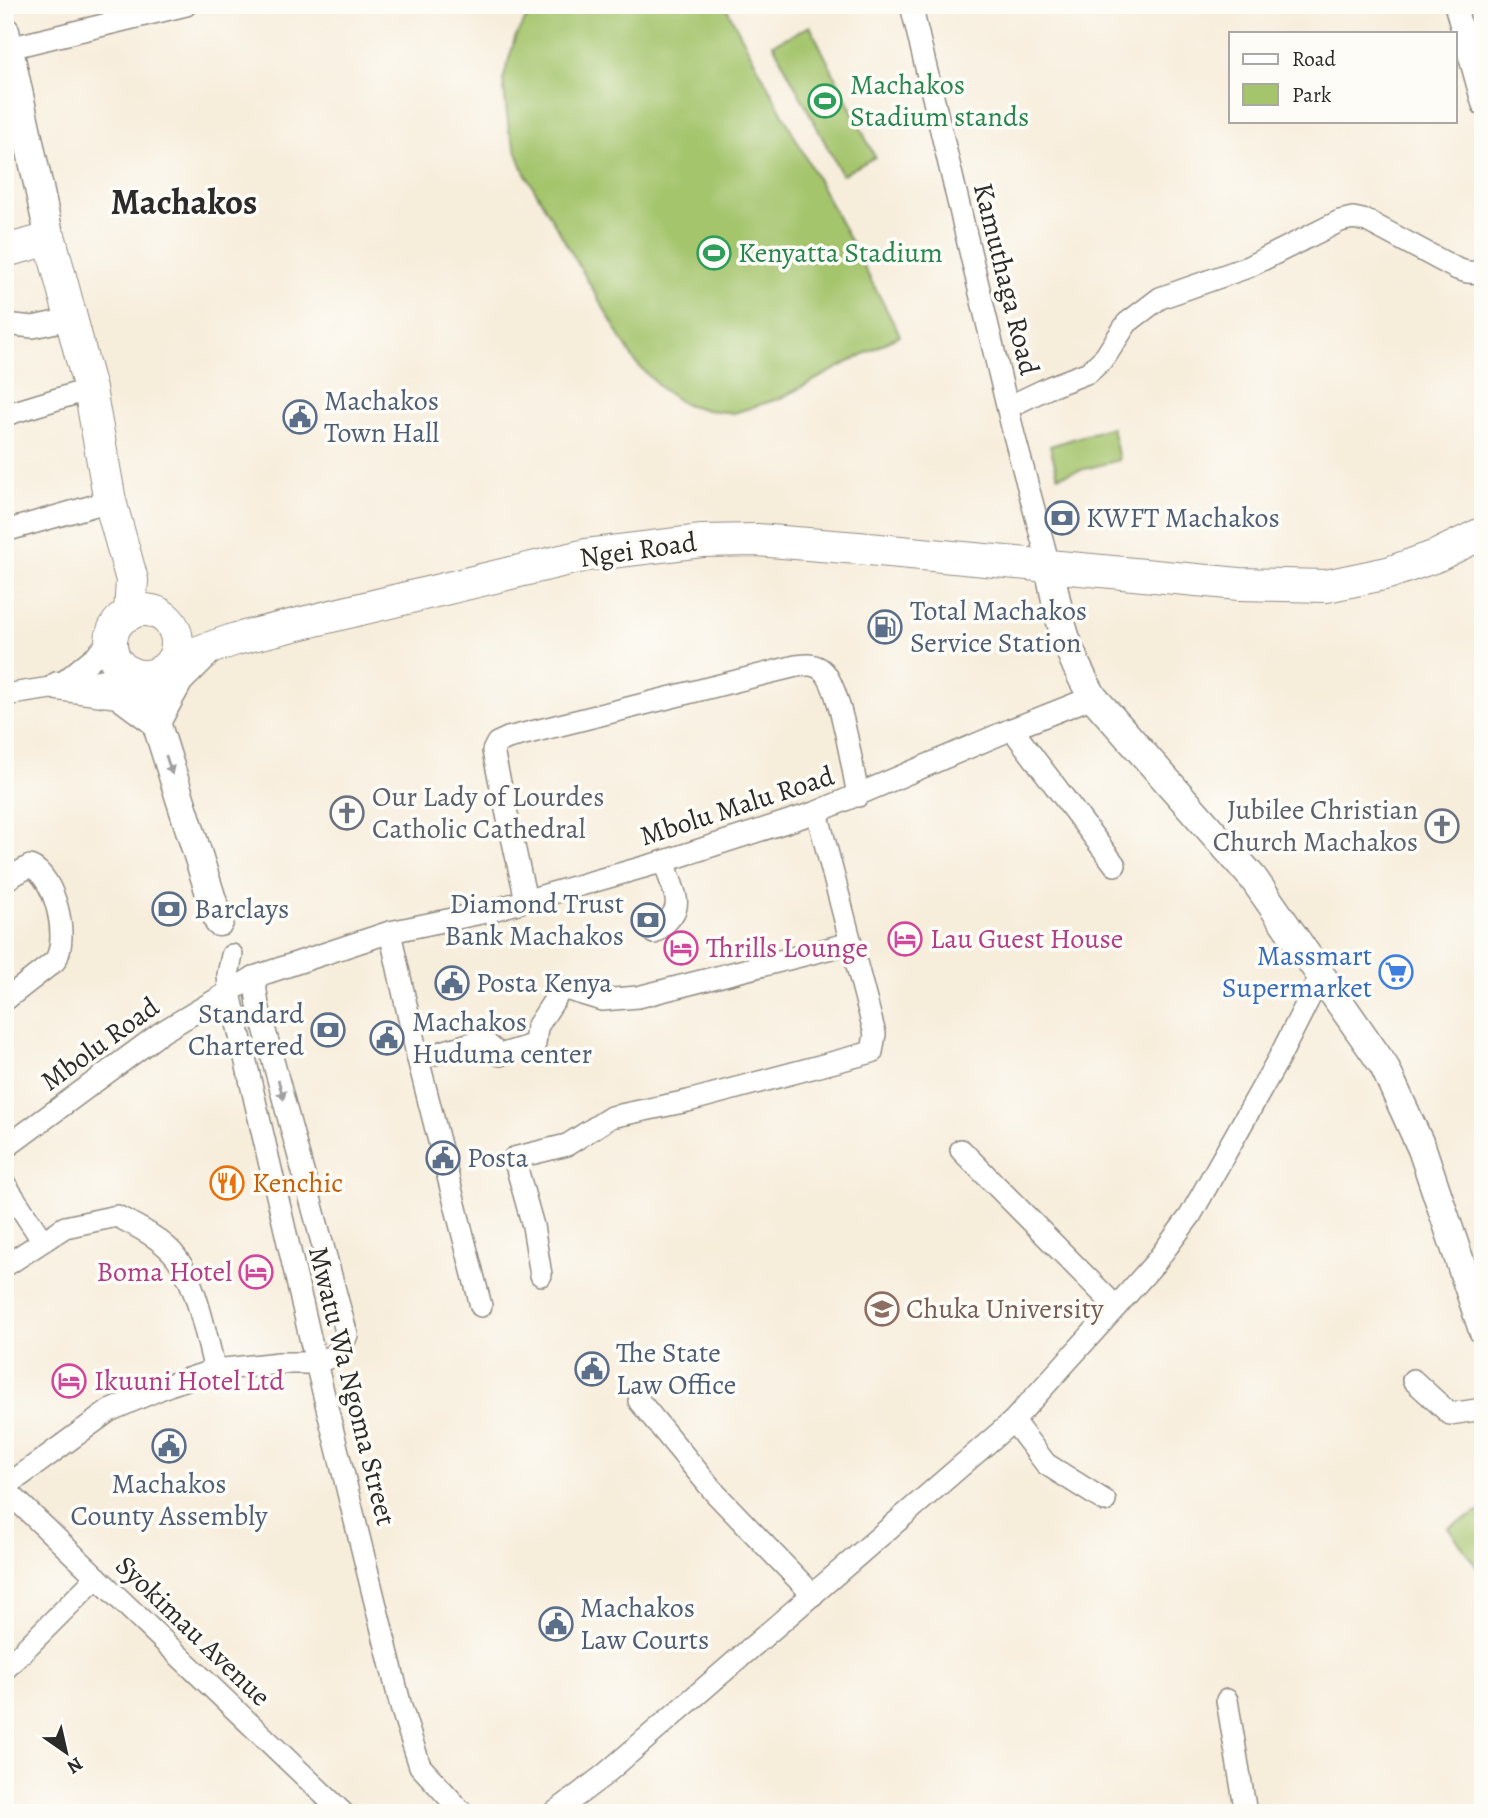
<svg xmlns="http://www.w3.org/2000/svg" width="1488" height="1818" font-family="Alegreya,serif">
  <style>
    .green { fill: #a5c56d; stroke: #68784c; stroke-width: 2 }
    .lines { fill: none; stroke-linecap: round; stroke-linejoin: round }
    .minor-casing { stroke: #918c83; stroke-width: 24 }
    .major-casing { stroke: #918c83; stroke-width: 31 }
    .highway-casing { stroke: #918c83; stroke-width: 34 }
    .minor { stroke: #fff; stroke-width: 21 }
    .major { stroke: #fff; stroke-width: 28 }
    .highway { stroke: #fff; stroke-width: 32 }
    .oneway { fill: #a0a0a0 }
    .labels { text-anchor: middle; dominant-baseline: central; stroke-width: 7; stroke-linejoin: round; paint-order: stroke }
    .leisure-label { font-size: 28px; fill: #27864d; stroke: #fdfcf7; text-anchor: start }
    .street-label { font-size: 28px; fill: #2b2b2b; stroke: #fdfcf7 }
    .service-label { font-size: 28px; fill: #4e5e75; stroke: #fdfcf7; text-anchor: start }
    .worship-label { font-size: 28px; fill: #5b616d; stroke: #fdfcf7; text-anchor: start }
    .hotel-label { font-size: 28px; fill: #b23c85; stroke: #fdfcf7; text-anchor: start }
    .shop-label { font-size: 28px; fill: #366cbe; stroke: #fdfcf7; text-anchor: end }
    .food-label { font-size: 28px; fill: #c56008; stroke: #fdfcf7; text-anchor: start }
    .education-label { font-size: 28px; fill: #785e54; stroke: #fdfcf7; text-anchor: start }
    .district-label { font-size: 35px; font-weight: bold; fill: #2b2b2b; stroke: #fdfcf7 }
  </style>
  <rect width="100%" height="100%" fill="#fdfcf7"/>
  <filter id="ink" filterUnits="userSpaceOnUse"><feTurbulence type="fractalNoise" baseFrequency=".0143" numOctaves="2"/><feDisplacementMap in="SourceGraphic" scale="14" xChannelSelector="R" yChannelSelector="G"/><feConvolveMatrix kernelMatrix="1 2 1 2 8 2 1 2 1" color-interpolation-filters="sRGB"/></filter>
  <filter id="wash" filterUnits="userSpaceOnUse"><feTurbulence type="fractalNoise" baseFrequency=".00686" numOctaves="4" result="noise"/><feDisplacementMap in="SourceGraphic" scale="28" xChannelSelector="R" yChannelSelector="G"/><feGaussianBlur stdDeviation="1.57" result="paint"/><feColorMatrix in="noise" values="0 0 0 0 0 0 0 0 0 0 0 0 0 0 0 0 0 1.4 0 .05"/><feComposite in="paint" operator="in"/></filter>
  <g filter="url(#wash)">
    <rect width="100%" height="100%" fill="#f7eddb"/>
    <g class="green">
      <path d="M 538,5 L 725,5 L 900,335 L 781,398 L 734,413 L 707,410 L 682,403 L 662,389 L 635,362 L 524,171 L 509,131 L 503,80 L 515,38 L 531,10 Z"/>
      <path d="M 810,26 L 875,157 L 842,175 L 773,44 Z"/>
      <path d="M 1112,427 L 1119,460 L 1058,476 L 1050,446 Z"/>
      <path d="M 1483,1510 L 1483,1576 L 1448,1527 Z"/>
    </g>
  </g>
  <g filter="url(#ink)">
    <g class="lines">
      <defs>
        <g id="minor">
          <path d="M 911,5 L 1014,435 L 1049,565"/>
          <path d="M 1455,5 L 1483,105"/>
          <path d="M 9,48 L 186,5"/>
          <path d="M 5,324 L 33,327 L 70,319"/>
          <path d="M 1008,407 L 1050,387 L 1089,372 L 1105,357 L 1127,323 L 1160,298 L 1248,267 L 1340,221 L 1353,218 L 1367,221 L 1457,269 L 1467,272 L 1483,273"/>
          <path d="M 5,415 L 90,389"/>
          <path d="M 5,531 L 110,501"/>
          <path d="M 60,685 L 100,652 L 111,639"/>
          <path d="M 5,695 L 135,675"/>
          <path d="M 1012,729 L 1115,865"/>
          <path d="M 5,880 L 30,866 C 55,876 70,938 55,961 L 5,1000"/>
          <path d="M 526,900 L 493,751 L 497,743 L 508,738 L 796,666 C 805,665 814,663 822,670 C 840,684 853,770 858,796"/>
          <path d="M 390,932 L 418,1059 L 481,1306"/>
          <path d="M 654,933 C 691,904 673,899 665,861"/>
          <path d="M 232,955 L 228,975 L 229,989 L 316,1363 L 401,1707 L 420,1766 L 463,1813"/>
          <path d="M 418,1059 L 482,1040 L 500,1055 L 535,1044 L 537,1027 L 562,988 L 602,1000 L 638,997 L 851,943 L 817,812"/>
          <path d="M 5,1148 L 162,1032 L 254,977 L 390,932 L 486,912 L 665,861 L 817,812 L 1012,729 L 1093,697"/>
          <path d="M 961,1150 L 1116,1307"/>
          <path d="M 5,1184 L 42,1240"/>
          <path d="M 5,1266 L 65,1227 L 117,1216 C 136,1226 157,1236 172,1252 C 197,1280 205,1334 215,1370"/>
          <path d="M 541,1275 L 533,1226 L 514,1158 L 567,1145 L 611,1117 L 688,1101 L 872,1052 L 875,1034 L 851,943"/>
          <path d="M 1413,1380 L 1450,1414 L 1483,1409"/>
          <path d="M 639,1401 L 716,1494 L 813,1595"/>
          <path d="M 1013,1421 L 1046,1464 L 1105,1501"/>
          <path d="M 5,1487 L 109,1411 L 169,1385 L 215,1370 L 279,1363 L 316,1363 L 333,1356 L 342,1347 L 347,1335 L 258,1005 L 254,977"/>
          <path d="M 5,1489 L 343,1813"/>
          <path d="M 5,1669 L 97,1577"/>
          <path d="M 1227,1700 L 1246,1813"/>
          <path d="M 554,1813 L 603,1776 L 1013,1421 L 1116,1307 L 1155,1263 L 1190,1216 L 1279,1058 L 1321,975"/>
        </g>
        <g id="major">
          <path d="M 5,31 L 50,239"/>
          <path d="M 1049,565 C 1059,618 1065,651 1093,697 L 1253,878 L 1384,1066 L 1422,1149 L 1483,1330"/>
          <path d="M 147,675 L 156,722 L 219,922"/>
          <path d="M 58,686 L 118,694 L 156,722 L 179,680 L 212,647"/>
        </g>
        <g id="highway">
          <path d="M 5,251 L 50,239 L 90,389 L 110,501 L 132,580 L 130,614"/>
          <circle cx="144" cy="643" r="33"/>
          <path d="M 172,661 L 236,639 L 586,555 L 702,541 L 757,540 L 858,548 L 1239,584 L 1326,586 L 1388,573 L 1436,556 L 1483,533"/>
        </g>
      </defs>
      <use href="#minor" class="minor-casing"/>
      <use href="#major" class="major-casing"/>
      <use href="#highway" class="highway-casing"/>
      <use href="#minor" class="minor"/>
      <use href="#major" class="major"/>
      <use href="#highway" class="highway"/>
    </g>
    <defs><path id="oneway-solid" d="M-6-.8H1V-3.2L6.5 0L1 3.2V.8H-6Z" transform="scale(1.75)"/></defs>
    <g class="oneway">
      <use href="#oneway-solid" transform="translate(169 765) rotate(72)"/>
      <use href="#oneway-solid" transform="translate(281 1090) rotate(75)"/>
    </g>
  </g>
  <defs>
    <symbol id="stadium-ring" viewBox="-11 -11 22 22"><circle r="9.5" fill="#fdfcf7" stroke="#2e9e5b" stroke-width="1.5"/><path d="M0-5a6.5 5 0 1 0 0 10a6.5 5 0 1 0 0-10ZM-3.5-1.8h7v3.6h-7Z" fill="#2e9e5b"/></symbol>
    <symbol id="civic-ring" viewBox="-11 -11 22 22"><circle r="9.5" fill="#fdfcf7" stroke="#5c6f8a" stroke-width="1.5"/><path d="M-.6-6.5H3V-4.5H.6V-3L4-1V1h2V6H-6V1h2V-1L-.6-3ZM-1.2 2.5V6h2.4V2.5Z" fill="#5c6f8a"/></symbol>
    <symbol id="bank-ring" viewBox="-11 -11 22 22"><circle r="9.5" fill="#fdfcf7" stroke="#5c6f8a" stroke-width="1.5"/><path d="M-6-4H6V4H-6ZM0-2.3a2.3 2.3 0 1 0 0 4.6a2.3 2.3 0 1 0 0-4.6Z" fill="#5c6f8a"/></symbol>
    <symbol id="fuel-ring" viewBox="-11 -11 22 22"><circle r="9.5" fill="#fdfcf7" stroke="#5c6f8a" stroke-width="1.5"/><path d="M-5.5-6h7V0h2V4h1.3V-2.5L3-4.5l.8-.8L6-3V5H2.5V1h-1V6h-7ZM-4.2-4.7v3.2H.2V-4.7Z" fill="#5c6f8a"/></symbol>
    <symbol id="church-ring" viewBox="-11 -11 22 22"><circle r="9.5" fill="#fdfcf7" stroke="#6b7280" stroke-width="1.5"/><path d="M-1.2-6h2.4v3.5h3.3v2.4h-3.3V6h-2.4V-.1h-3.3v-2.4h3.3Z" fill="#6b7280"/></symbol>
    <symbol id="hotel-ring" viewBox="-11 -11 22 22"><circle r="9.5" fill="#fdfcf7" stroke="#d1479c" stroke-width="1.5"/><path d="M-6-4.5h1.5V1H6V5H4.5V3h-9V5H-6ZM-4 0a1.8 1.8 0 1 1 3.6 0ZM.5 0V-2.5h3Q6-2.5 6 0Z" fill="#d1479c"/></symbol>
    <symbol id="supermarket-ring" viewBox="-11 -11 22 22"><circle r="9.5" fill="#fdfcf7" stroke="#3f7fe0" stroke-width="1.5"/><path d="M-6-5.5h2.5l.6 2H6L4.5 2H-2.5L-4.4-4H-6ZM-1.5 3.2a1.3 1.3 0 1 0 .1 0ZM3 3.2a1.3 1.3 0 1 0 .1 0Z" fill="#3f7fe0"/></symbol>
    <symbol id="restaurant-ring" viewBox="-11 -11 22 22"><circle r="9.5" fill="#fdfcf7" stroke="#e8710a" stroke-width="1.5"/><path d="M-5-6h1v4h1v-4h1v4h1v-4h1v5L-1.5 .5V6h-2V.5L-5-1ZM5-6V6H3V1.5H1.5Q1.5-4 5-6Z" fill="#e8710a"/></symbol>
    <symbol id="university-ring" viewBox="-11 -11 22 22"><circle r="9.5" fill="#fdfcf7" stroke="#8d6e63" stroke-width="1.5"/><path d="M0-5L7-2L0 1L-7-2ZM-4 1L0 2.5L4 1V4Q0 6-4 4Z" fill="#8d6e63"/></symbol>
  </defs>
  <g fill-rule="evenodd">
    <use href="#stadium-ring" x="806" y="82" width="38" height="38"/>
    <use href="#stadium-ring" x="695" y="234" width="38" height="38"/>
    <use href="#civic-ring" x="281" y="398" width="38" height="38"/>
    <use href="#bank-ring" x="1043" y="499" width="38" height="38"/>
    <use href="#fuel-ring" x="866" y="608" width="38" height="38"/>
    <use href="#church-ring" x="328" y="794" width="38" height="38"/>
    <use href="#church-ring" x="1423" y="807" width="38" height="38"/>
    <use href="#bank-ring" x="150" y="890" width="38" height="38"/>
    <use href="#bank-ring" x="629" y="901" width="38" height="38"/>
    <use href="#hotel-ring" x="886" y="920" width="38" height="38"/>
    <use href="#hotel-ring" x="662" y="929" width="38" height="38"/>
    <use href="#supermarket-ring" x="1377" y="953" width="38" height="38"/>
    <use href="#civic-ring" x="433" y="964" width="38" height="38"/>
    <use href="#bank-ring" x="309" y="1011" width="38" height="38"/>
    <use href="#civic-ring" x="368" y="1019" width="38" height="38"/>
    <use href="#civic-ring" x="424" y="1139" width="38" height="38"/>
    <use href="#restaurant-ring" x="208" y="1164" width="38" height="38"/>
    <use href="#hotel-ring" x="237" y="1253" width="38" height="38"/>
    <use href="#university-ring" x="863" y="1290" width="38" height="38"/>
    <use href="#civic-ring" x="573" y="1350" width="38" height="38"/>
    <use href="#hotel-ring" x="50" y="1362" width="38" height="38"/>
    <use href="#civic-ring" x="150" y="1427" width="38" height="38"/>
    <use href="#civic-ring" x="537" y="1605" width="38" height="38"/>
  </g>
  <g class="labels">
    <g class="leisure-label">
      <text x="850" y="85">Machakos<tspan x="850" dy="32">Stadium stands</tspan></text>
      <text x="738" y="253">Kenyatta Stadium</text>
    </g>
    <g class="street-label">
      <text transform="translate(1006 279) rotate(76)">Kamuthaga Road</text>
      <text transform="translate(638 550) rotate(-8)">Ngei Road</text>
      <text transform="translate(737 806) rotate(-18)">Mbolu Malu Road</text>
      <text transform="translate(100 1044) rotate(-36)">Mbolu Road</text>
      <text transform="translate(352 1386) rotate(76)">Mwatu Wa Ngoma Street</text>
      <text transform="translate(193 1631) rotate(44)">Syokimau Avenue</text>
    </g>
    <g class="service-label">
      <text x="324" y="401">Machakos<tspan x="324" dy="32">Town Hall</tspan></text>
      <text x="1086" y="518">KWFT Machakos</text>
      <text x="910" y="611">Total Machakos<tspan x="910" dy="32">Service Station</tspan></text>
      <text x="624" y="904" text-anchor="end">Diamond Trust<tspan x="624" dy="32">Bank Machakos</tspan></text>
      <text x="194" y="909">Barclays</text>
      <text x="476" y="983">Posta Kenya</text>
      <text x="304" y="1014" text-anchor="end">Standard<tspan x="304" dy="32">Chartered</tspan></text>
      <text x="412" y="1022">Machakos<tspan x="412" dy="32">Huduma center</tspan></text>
      <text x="467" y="1158">Posta</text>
      <text x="616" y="1353">The State<tspan x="616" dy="32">Law Office</tspan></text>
      <text x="169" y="1484" text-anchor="middle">Machakos<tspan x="169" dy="32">County Assembly</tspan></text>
      <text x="580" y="1608">Machakos<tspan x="580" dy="32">Law Courts</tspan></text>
    </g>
    <g class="worship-label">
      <text x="372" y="797">Our Lady of Lourdes<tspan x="372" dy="32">Catholic Cathedral</tspan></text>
      <text x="1418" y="810" text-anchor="end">Jubilee Christian<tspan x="1418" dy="32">Church Machakos</tspan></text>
    </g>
    <g class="hotel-label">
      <text x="930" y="939">Lau Guest House</text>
      <text x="706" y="948">Thrills Lounge</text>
      <text x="232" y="1272" text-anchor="end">Boma Hotel</text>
      <text x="94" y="1381">Ikuuni Hotel Ltd</text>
    </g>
    <g class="shop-label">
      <text x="1372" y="956">Massmart<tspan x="1372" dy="32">Supermarket</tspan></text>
    </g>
    <g class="food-label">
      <text x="252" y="1183">Kenchic</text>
    </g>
    <g class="education-label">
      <text x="906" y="1309">Chuka University</text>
    </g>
    <g class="district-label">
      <text x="184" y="202">Machakos</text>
    </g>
  </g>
  <rect width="1488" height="1818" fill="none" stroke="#fdfcf7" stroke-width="28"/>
  <rect x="1229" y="32" width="228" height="91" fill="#fdfcf7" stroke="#a9a8a5" stroke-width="2"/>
  <rect x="1243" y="54" width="35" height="10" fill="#ffffff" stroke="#a9a8a5" stroke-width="2"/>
  <text x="1292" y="66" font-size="21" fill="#2b2b2b">Road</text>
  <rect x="1243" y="84" width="35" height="21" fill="#a5c56d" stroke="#a9a8a5" stroke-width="2"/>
  <text x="1292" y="102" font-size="21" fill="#2b2b2b">Park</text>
  <g transform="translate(66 1752) rotate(146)" stroke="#fdfcf7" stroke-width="5" paint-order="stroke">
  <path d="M0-5L12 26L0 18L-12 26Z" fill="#2b2b2b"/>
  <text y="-10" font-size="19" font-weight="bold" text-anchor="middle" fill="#2b2b2b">N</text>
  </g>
</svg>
